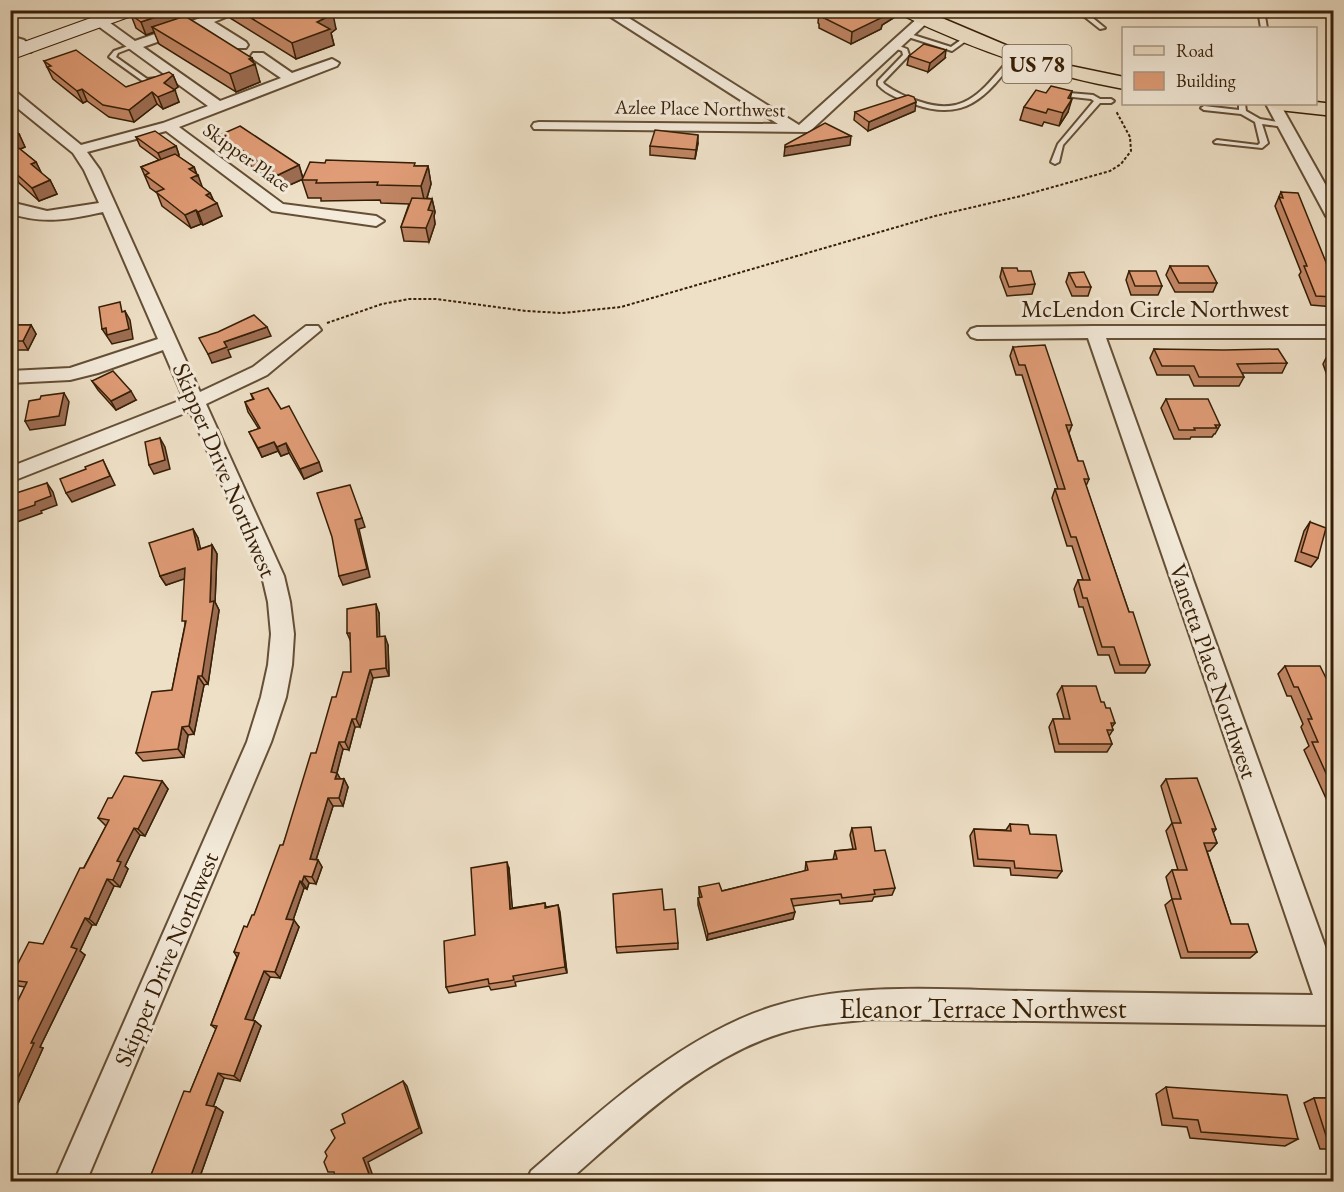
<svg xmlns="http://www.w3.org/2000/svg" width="1344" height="1192" font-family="'EB Garamond',serif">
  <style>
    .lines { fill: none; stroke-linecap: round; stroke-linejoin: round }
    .lane-casing { stroke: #644f36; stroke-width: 4 }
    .street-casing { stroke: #644f36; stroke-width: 4 }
    .secondary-casing { stroke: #361f06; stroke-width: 2 }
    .primary-casing { stroke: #361f06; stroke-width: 3 }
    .path { stroke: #361f06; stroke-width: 2; stroke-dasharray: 3 2; stroke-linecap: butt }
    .lane { fill: #f4ebdb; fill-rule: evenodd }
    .street { fill: #f4ebdb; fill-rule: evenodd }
    .secondary { fill: #f4ebdb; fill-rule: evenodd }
    .primary { fill: #eee0c7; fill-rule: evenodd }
    .wall { fill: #c18665; stroke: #361f06; stroke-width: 1.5 }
    .shaded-wall { fill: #9d6d53; stroke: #361f06; stroke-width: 1.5 }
    .building { fill: #e09c76; stroke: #361f06; stroke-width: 1.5 }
    .labels { text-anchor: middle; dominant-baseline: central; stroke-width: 6; stroke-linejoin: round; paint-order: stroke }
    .far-street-label { font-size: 20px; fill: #361f06; stroke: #f4ebdb }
    .shield { fill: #f4ebdb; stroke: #6f5c46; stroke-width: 1.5 }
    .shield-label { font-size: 22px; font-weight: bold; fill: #361f06 }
    .street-label { font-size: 24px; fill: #361f06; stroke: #f4ebdb }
    .near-street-label { font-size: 28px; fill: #361f06; stroke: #f4ebdb }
  </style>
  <rect width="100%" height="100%" fill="#eee0c7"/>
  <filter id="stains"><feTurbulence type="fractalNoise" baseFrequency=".00333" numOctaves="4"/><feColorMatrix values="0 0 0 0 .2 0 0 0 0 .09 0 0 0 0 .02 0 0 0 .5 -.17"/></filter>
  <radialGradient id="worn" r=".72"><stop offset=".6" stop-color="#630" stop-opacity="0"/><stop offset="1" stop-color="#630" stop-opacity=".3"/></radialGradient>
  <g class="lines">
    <defs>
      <g id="lane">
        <path d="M 1076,10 L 1083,10 L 1105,28 L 1100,29 Z"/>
        <path d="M 1093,10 L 1107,10 L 1109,12 L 1106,14 Z"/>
        <path d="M 1258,10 L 1264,10 L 1267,28 L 1261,28 Z"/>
        <path d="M 907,33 L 951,47 L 965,37 L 970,38 L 952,51 L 905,36 L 905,34 Z"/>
        <path d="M 894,44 L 907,49 L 909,55 L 883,82 L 884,84 C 895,92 908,98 921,102 C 967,118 985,87 1012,56 L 1017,57 C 987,95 967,123 914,104 C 902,100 887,95 878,85 L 878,81 L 903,55 L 902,51 L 892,47 L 891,46 Z"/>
        <path d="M 131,45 L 136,46 L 118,53 L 116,57 L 147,79 L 157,78 L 160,80 L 159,81 L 144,82 L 109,57 L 114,51 Z"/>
        <path d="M 1057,92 L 1093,95 L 1100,99 L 1111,99 L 1114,101 L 1111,103 L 1100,103 L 1063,145 L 1059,162 L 1055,164 L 1051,162 L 1058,144 L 1094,101 L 1091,99 L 1055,95 L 1054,94 Z"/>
        <path d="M 1239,104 L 1245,104 L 1246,111 L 1260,119 L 1284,123 L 1287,125 L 1284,127 L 1262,124 L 1268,143 L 1262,148 L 1215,143 L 1214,142 L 1217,140 L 1258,145 L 1260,143 L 1255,122 L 1241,114 L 1204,110 L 1201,108 L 1204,106 L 1239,110 Z"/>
      </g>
      <g id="street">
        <path d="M 223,10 L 243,10 L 214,22 L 246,42 L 248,45 L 246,48 L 236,48 L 202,26 L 143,47 L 220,101 L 281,78 L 253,59 L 251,56 L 253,53 L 263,53 L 292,73 L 332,59 L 339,63 L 337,66 L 179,127 L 283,204 L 376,216 L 384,221 L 376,226 L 272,211 L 166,131 L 87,152 L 100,170 L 200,392 L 253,367 L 306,326 L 318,326 L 321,330 L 267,375 L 206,404 L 284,576 L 290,602 L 294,634 L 292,665 L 286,697 L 271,742 L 86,1182 L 54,1182 L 247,742 L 261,697 L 268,665 L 271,634 L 268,602 L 262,576 L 190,411 L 10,482 L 10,467 L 184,399 L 163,350 L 98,373 L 70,380 L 10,383 L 10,371 L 70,368 L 158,339 L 103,212 C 71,219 42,225 10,213 L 10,202 L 47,211 L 99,203 L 84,170 L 73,153 L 10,102 L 10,90 L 15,91 L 81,145 L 163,123 L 208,106 L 94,23 L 96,20 L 106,20 L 135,41 Z"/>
        <path d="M 600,10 L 616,10 L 799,125 L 920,16 L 925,15 L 931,19 L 809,132 L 534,129 L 532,126 L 534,123 L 539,122 L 778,124 Z"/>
        <path d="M 10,36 L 24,40 L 33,49 L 31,52 L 21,52 L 10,45 Z"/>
        <path d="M 1266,104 L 1280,104 L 1334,200 L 1334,221 L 1326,216 Z"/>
        <path d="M 1095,326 L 1334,326 L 1334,338 L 1106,338 L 1334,971 L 1334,1025 L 873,1019 C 843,1022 811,1024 782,1033 C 698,1059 632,1126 567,1182 L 526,1182 L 531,1171 C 596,1115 660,1055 740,1019 C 829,979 931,990 1027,991 C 1122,993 1218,994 1313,995 L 1088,338 L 977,339 L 971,337 L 968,333 L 971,329 L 977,327 Z"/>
      </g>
      <path id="secondary" d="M 113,10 L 140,10 L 137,14 L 10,60 L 10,47 Z"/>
      <g id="primary">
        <path d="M 898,10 L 923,10 L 1020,51 L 1071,66 L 1124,77 L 1124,89 C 1045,75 972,49 900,14 Z"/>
        <path d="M 1316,102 L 1334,104 L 1334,116 L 1279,110 L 1272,108 L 1268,104 L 1316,104 Z"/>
      </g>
    </defs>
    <use href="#lane" class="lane-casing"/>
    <use href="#street" class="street-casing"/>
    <use href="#secondary" class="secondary-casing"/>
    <use href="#primary" class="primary-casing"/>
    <path class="path" d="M 327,323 L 382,304 L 409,299 L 436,299 L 526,311 L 562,313 L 621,307 L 935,216 L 1021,196 L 1110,171 L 1121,164 L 1131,151 L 1130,137 L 1116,111"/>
    <use href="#lane" class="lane"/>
    <use href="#street" class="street"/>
    <use href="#secondary" class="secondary"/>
    <use href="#primary" class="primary"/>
  </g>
  <g class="wall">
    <path d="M 143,10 L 173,10 L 176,19 L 252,58 L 260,82 L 236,92 L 159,44 L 154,32 L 146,35 L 136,28 L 131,15 Z"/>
    <path d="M 227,10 L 327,10 L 336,29 L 331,33 L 334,45 L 296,59 L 230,18 Z"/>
    <path d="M 819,11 L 857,12 L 895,17 L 882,25 L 881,29 L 851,44 L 819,28 L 819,24 L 818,23 Z"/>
    <path d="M 909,56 L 945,58 L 928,72 L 907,65 Z"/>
    <path d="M 44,61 L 126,87 L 173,75 L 178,87 L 174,90 L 179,102 L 163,109 L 157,104 L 134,122 L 109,117 L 87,101 L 83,103 L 53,79 Z"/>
    <path d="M 1072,91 L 1070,99 L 1068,112 L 1059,126 L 1044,122 L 1042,126 L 1020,120 L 1024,107 L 1046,93 Z"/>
    <path d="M 915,111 L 868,131 L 854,120 L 855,112 Z"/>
    <path d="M 10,127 L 19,134 L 25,147 L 20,149 L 36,162 L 41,173 L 50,180 L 57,194 L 39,201 L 19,183 L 14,174 L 10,171 Z"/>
    <path d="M 220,135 L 299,165 L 303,178 L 416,166 L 428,166 L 431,184 L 427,198 L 432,199 L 435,212 L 434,216 L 435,224 L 429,242 L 404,241 L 401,227 L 409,204 L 381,203 L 380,200 L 321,201 L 321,198 L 308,198 L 302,180 L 303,179 L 283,188 L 225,148 Z"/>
    <path d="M 136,137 L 176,146 L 179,155 L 178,156 L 194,167 L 202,187 L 210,193 L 213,199 L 222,216 L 203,225 L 201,224 L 191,228 L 162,206 L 157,193 L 150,188 L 141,167 L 159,160 L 140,146 Z"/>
    <path d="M 698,143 L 695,159 L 650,155 L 650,146 Z"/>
    <path d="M 1281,192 L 1334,282 L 1334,307 L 1311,305 L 1299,275 L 1301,272 L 1275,206 Z"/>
    <path d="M 1170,266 L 1217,283 L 1213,292 L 1175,292 L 1166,275 Z"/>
    <path d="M 1002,268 L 1035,284 L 1032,294 L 1007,296 L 1000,277 Z"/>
    <path d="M 1129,271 L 1162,286 L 1158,295 L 1131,295 L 1126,280 Z"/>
    <path d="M 1069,273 L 1091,287 L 1088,296 L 1072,296 L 1066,282 Z"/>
    <path d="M 10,325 L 31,325 L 36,334 L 28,350 L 10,350 Z"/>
    <path d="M 1013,347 L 1072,425 L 1069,433 L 1078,461 L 1089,479 L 1086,486 L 1129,612 L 1150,665 L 1145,673 L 1115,673 L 1109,655 L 1098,655 L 1083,607 L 1079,607 L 1074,589 L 1078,580 L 1083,580 L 1072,546 L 1067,546 L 1052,498 L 1055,489 L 1058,489 L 1022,375 L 1016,375 L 1010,356 Z"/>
    <path d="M 1154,349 L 1287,363 L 1282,373 L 1242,373 L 1244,377 L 1239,386 L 1194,386 L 1189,375 L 1157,375 L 1150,358 Z"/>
    <path d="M 1328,354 L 1334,355 L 1334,395 L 1323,364 Z"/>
    <path d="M 92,381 L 136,400 L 116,410 L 98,390 Z"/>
    <path d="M 251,394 L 281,409 L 322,471 L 304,479 L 289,453 L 281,456 L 278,451 L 262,457 L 249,432 L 259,429 L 248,412 L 245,402 L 253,399 Z"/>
    <path d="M 1166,399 L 1220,425 L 1215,434 L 1214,434 L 1212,437 L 1191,437 L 1190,439 L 1174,439 L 1161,408 Z"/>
    <path d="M 1310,522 L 1318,558 L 1311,567 L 1295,561 L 1304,531 Z"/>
    <path d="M 193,529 L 198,538 L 200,549 L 212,545 L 217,554 L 215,602 L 219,610 L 208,684 L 204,685 L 194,734 L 188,735 L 184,757 L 143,761 L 136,753 L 172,690 L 185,625 L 185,578 L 166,585 L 160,576 Z"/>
    <path d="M 379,613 L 379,637 L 388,645 L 389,676 L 373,678 L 360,727 L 355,727 L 349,750 L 343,749 L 337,773 L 340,779 L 344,779 L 348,787 L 343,806 L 333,806 L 316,860 L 318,860 L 322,867 L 316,884 L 309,883 L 307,889 L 304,888 L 293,920 L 299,927 L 280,978 L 270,977 L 253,1020 L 255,1021 L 261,1026 L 240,1081 L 224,1078 L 213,1107 L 216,1107 L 223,1112 L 198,1182 L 179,1182 L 159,1178 L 151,1175 L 190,1092 L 216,1029 L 211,1025 L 237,957 L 234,952 L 254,915 L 283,845 L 336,697 L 351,672 L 351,642 L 347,633 Z"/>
    <path d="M 1285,666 L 1334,694 L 1334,816 L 1304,750 L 1309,746 L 1301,727 L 1303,724 L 1291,696 L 1287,696 L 1278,674 Z"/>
    <path d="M 1062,686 L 1101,702 L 1106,708 L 1115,723 L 1112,727 L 1113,730 L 1109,736 L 1112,744 L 1107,752 L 1055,752 L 1049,727 L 1053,719 L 1064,719 L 1057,694 Z"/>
    <path d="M 1166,779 L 1216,829 L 1213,833 L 1217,843 L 1210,851 L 1207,851 L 1231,924 L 1257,952 L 1250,958 L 1181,958 L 1165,905 L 1172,899 L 1166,877 L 1172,870 L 1178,870 L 1166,831 L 1172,823 L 1161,786 Z"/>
    <path d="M 162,781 L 168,789 L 145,836 L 140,835 L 125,866 L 128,869 L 120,887 L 114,886 L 96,925 L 92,925 L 80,951 L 85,955 L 40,1047 L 43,1048 L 16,1108 L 10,1107 L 10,1017 L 25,987 L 19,986 L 10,980 L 43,944 L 106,826 L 98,818 L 112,798 Z"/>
    <path d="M 1010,824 L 1030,834 L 1062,871 L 1057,878 L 1011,875 L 1010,868 L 974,866 L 970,836 L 974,829 L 1006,830 Z"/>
    <path d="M 852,828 L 875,851 L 895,888 L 892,895 L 874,897 L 872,901 L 840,904 L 839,900 L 793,906 L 793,919 L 707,940 L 698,905 L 698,898 L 700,898 L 699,894 L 699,887 L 722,891 L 805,871 L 806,862 L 833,860 L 835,851 L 853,849 L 850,835 Z"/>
    <path d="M 509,869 L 512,908 L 545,903 L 546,907 L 558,905 L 567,973 L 515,982 L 516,986 L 491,990 L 489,986 L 449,993 L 446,987 L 475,935 Z"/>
    <path d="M 664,910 L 678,943 L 678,949 L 617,953 L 616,947 Z"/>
    <path d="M 1166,1087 L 1298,1139 L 1285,1146 L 1190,1138 L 1187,1127 L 1162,1125 L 1156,1094 Z"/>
    <path d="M 1314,1098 L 1334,1098 L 1334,1149 L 1320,1149 L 1304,1103 Z"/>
  </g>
  <g class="shaded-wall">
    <path d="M 888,10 L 896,10 L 895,17 L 882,25 L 881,29 L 851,44 L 852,32 Z"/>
    <path d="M 173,11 L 178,24 L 152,27 L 154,32 L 146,35 L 141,22 Z"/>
    <path d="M 333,14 L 336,29 L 331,33 L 334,45 L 296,59 L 292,43 L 317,22 Z"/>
    <path d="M 946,50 L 945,58 L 928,72 L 930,63 Z"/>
    <path d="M 252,58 L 254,65 L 255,64 L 260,82 L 236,92 L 230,74 Z"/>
    <path d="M 173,75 L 178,87 L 172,91 L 175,90 L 179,102 L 163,109 L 158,97 L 164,83 Z"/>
    <path d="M 82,89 L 87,101 L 83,103 L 77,91 Z"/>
    <path d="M 152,92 L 157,104 L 134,122 L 129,110 Z"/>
    <path d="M 1072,99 L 1068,112 L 1059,126 L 1063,113 Z"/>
    <path d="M 916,102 L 915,111 L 868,131 L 869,122 Z"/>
    <path d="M 19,134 L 25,147 L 15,151 L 10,142 L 10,136 Z"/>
    <path d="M 698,135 L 698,143 L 695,159 L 696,150 Z"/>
    <path d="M 851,136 L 850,145 L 784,156 L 785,147 Z"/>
    <path d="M 176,146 L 179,155 L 162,162 L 158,153 Z"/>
    <path d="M 36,162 L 43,176 L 31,164 Z"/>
    <path d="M 299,165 L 303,179 L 283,188 L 278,175 Z"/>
    <path d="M 428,166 L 431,184 L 425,204 L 421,186 Z"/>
    <path d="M 194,167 L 197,176 L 198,175 L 203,189 L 191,178 L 189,169 Z"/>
    <path d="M 50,180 L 57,194 L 39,201 L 32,188 Z"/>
    <path d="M 210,193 L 215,204 L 217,203 L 222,216 L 203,225 L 198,212 L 206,195 Z"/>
    <path d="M 432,199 L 435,212 L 434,216 L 435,224 L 429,242 L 426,228 L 428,210 Z"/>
    <path d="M 196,210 L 201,224 L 191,228 L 185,215 Z"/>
    <path d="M 125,311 L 130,320 L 133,339 L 112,344 L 102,329 Z"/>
    <path d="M 31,325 L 36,334 L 28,350 L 23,341 Z"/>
    <path d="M 267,327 L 271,336 L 228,350 L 231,357 L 212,363 L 208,354 L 224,342 Z"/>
    <path d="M 131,391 L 136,400 L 116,410 L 111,401 Z"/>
    <path d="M 64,393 L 69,402 L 65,425 L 30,430 L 25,421 Z"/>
    <path d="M 160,438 L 165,447 L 170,469 L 154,474 L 149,465 Z"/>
    <path d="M 274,442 L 278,451 L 262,457 L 258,448 Z"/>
    <path d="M 286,443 L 289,453 L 281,456 L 277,447 Z"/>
    <path d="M 103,460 L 115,485 L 72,502 L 66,493 Z"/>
    <path d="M 319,462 L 322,471 L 304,479 L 300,469 Z"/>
    <path d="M 47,483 L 53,492 L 57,505 L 41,511 L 42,513 L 17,522 L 11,513 L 35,502 Z"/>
    <path d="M 362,518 L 365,527 L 359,529 L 370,577 L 343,585 L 339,576 L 355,520 Z"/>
    <path d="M 193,529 L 198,538 L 203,559 L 198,550 Z"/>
    <path d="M 212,545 L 217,554 L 215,602 L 219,610 L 208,684 L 202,676 L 210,602 Z"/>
    <path d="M 185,568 L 190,577 L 166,585 L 160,576 Z"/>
    <path d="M 376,604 L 379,613 L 380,646 L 377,637 Z"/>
    <path d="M 385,636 L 388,645 L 389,676 L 386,668 Z"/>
    <path d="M 370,670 L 373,678 L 360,727 L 356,719 Z"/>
    <path d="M 198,676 L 204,685 L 194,734 L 189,726 Z"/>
    <path d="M 352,719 L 355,727 L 349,750 L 345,742 Z"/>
    <path d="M 182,727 L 188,735 L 184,757 L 178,749 Z"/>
    <path d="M 339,742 L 343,749 L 335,780 L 331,772 Z"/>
    <path d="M 337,773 L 341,780 L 335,779 Z"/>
    <path d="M 344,779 L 348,787 L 343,806 L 339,798 Z"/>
    <path d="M 162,781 L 168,789 L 145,836 L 138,829 Z"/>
    <path d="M 328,798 L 333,806 L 314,866 L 310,859 Z"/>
    <path d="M 134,828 L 140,835 L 125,866 L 128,869 L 120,887 L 113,880 L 117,861 Z"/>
    <path d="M 318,860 L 322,867 L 316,884 L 312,877 Z"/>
    <path d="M 507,862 L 509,869 L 513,915 L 510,909 Z"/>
    <path d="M 304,876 L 309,883 L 307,889 L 302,882 Z"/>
    <path d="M 107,879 L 114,886 L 96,925 L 89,919 Z"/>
    <path d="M 300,881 L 304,888 L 291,926 L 286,919 Z"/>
    <path d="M 558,905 L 560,912 L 567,973 L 565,967 Z"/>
    <path d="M 795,912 L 793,919 L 707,940 L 708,934 Z"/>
    <path d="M 85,918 L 92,925 L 80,951 L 85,955 L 40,1047 L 43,1048 L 16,1108 L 10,1105 L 10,1095 L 31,1043 L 71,947 Z"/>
    <path d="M 294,920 L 299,927 L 280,978 L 275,972 Z"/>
    <path d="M 264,971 L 270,977 L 251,1025 L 245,1019 Z"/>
    <path d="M 255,1021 L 261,1026 L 240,1081 L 234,1076 Z"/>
    <path d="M 218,1073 L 224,1078 L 212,1110 L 206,1105 Z"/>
    <path d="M 403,1081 L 407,1086 L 422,1133 L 368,1162 L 375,1182 L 372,1182 L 363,1158 Z"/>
    <path d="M 216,1107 L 223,1112 L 198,1182 L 191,1182 L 189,1181 Z"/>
  </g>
  <g class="building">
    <path d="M 144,10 L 173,10 L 173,11 L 141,22 L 131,15 Z"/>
    <path d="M 238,10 L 327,10 L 333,14 L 317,22 L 330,29 L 292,43 Z"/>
    <path d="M 820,10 L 854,10 L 857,12 L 859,10 L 888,10 L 879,15 L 883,17 L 852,32 L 820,16 L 825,14 L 819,11 Z"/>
    <path d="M 185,16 L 252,58 L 249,59 L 255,64 L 230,74 L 152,27 Z"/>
    <path d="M 924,44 L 946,50 L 930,63 L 909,56 Z"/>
    <path d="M 76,50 L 126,87 L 169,72 L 173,75 L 164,83 L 175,90 L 158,97 L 152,92 L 129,110 L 103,105 L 82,89 L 77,91 L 47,67 L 51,66 L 44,61 Z"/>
    <path d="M 1051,86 L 1072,91 L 1068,98 L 1072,99 L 1063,113 L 1048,109 L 1046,113 L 1024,107 L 1036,90 L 1046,93 Z"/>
    <path d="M 908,95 L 914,97 L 916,102 L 869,122 L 855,112 Z"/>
    <path d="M 825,123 L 851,136 L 785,147 L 785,145 Z"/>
    <path d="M 240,126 L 299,165 L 278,175 L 220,135 Z"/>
    <path d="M 10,127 L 19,134 L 10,136 Z"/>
    <path d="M 655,130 L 698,135 L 696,150 L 650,146 Z"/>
    <path d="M 155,131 L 176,146 L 158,153 L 136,137 Z"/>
    <path d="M 10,141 L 36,162 L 31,164 L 50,180 L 32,188 L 12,170 L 16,168 L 10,163 Z"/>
    <path d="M 175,154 L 194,167 L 189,169 L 198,175 L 191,178 L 210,193 L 206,195 L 217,203 L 198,212 L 196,210 L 185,215 L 156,192 L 164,189 L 145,175 L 149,173 L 141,167 Z"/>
    <path d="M 326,160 L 415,163 L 414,166 L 428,166 L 421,186 L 377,185 L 378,182 L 316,183 L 317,180 L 302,180 L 310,162 L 325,163 Z"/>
    <path d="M 1281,192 L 1298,193 L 1334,282 L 1334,297 L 1316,296 L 1304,266 L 1307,266 L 1279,197 L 1283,198 Z"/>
    <path d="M 412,198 L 432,199 L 428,210 L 433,211 L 426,228 L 401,227 Z"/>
    <path d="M 1170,266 L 1208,266 L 1217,283 L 1179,283 Z"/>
    <path d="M 1002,268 L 1017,268 L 1018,271 L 1031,271 L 1035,284 L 1009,287 Z"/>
    <path d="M 1129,271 L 1156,271 L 1162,286 L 1135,286 Z"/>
    <path d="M 1084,272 L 1091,287 L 1076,287 L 1069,273 Z"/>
    <path d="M 120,302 L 122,312 L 125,311 L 129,329 L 107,335 L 106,328 L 102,329 L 99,307 Z"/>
    <path d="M 254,315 L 267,327 L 224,342 L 227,347 L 208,354 L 199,338 L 218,332 Z"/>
    <path d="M 10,325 L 31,325 L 23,341 L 10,341 Z"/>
    <path d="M 1045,345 L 1072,425 L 1066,425 L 1078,461 L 1083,461 L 1089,479 L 1084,479 L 1129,612 L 1133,612 L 1150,665 L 1120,665 L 1114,647 L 1102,647 L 1087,598 L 1083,598 L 1078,580 L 1090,580 L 1076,537 L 1071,537 L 1055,489 L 1065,489 L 1025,365 L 1019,365 L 1013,347 Z"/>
    <path d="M 1154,349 L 1224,350 L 1278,349 L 1287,363 L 1237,364 L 1244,377 L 1199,377 L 1194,366 L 1162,366 Z"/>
    <path d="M 1328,354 L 1334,355 L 1334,370 Z"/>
    <path d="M 113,371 L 131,391 L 111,401 L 92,381 Z"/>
    <path d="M 268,388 L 281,409 L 289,406 L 319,462 L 300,469 L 286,443 L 277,447 L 274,442 L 258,448 L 249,432 L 260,428 L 245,402 L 254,399 L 251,394 Z"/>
    <path d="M 64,393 L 59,416 L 25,421 L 29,401 L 40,399 L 41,396 Z"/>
    <path d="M 1166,399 L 1208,399 L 1220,425 L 1215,425 L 1217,428 L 1194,428 L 1195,430 L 1179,430 Z"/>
    <path d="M 160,438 L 165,460 L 149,465 L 145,442 Z"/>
    <path d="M 103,460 L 110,476 L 66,493 L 60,479 L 86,469 L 85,467 Z"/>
    <path d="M 47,483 L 51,496 L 35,502 L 35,505 L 11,513 L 10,495 Z"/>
    <path d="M 350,485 L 362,518 L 355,520 L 367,569 L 339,576 L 332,537 L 317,493 Z"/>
    <path d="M 1310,522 L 1326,528 L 1318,558 L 1301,552 Z"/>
    <path d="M 193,529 L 198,550 L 212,545 L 210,602 L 214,601 L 202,676 L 198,676 L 189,726 L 182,727 L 178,749 L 136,753 L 152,692 L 172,690 L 186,621 L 182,621 L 185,568 L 160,576 L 149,543 Z"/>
    <path d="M 376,604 L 377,637 L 385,636 L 386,668 L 370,670 L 356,719 L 352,719 L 345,742 L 339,742 L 331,772 L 337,773 L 335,779 L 344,779 L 339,798 L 328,798 L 310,859 L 318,860 L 312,877 L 304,876 L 302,882 L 300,881 L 286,919 L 294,920 L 275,972 L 264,971 L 245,1019 L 255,1021 L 234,1076 L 218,1073 L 206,1105 L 216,1107 L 189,1181 L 151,1175 L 184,1091 L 190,1092 L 217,1026 L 211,1025 L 239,953 L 234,952 L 244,926 L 247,927 L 252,915 L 254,915 L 280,845 L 283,845 L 311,753 L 316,753 L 332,697 L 336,697 L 343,672 L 351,672 L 350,633 L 347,633 L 347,609 Z"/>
    <path d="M 1285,666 L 1320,666 L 1334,694 L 1334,791 L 1312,742 L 1318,742 L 1308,719 L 1312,719 L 1298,687 L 1294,687 Z"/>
    <path d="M 1062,686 L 1096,686 L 1101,702 L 1104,702 L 1106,708 L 1110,708 L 1115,723 L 1111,723 L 1113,730 L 1107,730 L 1112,744 L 1059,744 L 1053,719 L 1070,719 Z"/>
    <path d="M 124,776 L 162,781 L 138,829 L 134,828 L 117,861 L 121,862 L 113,880 L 107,879 L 89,919 L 85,918 L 71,947 L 77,949 L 31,1043 L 34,1043 L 10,1095 L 10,1017 L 27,982 L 10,980 L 10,979 L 29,942 L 43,944 L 80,868 L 84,868 L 109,820 L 98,818 L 108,798 L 112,798 Z"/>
    <path d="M 1197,778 L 1216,829 L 1212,829 L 1217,843 L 1204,843 L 1231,924 L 1248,924 L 1257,952 L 1188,952 L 1172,899 L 1181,899 L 1172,870 L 1187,870 L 1172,823 L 1181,823 L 1166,779 Z"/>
    <path d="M 1010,824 L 1028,825 L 1030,834 L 1056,835 L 1062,871 L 1015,868 L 1014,861 L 978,859 L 974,829 L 1011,831 Z"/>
    <path d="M 871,827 L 875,851 L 885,850 L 895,888 L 874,890 L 875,894 L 842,898 L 841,894 L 791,899 L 795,912 L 708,934 L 698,898 L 702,897 L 699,887 L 719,883 L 722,891 L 808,870 L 806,862 L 837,859 L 835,851 L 856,849 L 852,828 Z"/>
    <path d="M 507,862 L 510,909 L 545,903 L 545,908 L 558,905 L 565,967 L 513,976 L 514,980 L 489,984 L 488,979 L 446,987 L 444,941 L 475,935 L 471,868 Z"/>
    <path d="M 662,889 L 664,910 L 675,909 L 678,943 L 616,947 L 613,894 Z"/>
    <path d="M 403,1081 L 419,1128 L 363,1158 L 372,1182 L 336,1182 L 334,1172 L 328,1172 L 324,1162 L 327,1156 L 325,1152 L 335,1138 L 331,1130 L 345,1123 L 342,1114 Z"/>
    <path d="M 1166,1087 L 1287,1095 L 1298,1139 L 1201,1132 L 1198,1120 L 1173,1118 Z"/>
    <path d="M 1314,1098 L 1334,1098 L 1334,1145 L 1329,1145 Z"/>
  </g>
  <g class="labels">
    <g class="far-street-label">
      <text transform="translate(700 108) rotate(1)">Azlee Place Northwest</text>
      <text transform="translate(247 157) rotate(36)">Skipper Place</text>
    </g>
    <rect class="shield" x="1002.5" y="45" width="69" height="38" rx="4.5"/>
    <g class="shield-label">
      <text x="1037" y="64">US 78</text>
    </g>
    <g class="street-label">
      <text x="1155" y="308">McLendon Circle Northwest</text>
      <text transform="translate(225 470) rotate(67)">Skipper Drive Northwest</text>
      <text transform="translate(1214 671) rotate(71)">Vanetta Place Northwest</text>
      <text transform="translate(166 959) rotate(-67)">Skipper Drive Northwest</text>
    </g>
    <g class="near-street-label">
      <text x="983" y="1008">Eleanor Terrace Northwest</text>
    </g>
  </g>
  <rect width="1344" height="1192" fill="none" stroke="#eee0c7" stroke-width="36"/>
  <rect x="12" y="12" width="1320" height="1168" fill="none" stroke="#361f06" stroke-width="3"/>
  <rect x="18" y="18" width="1308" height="1156" fill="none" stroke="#361f06" stroke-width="1.5"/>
  <rect x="1122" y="27" width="195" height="78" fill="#f4ebdb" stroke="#a89986" stroke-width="1.5"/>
  <rect x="1134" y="46" width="30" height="9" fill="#eee0c7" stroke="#a89986" stroke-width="1.5"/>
  <text x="1176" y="57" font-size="18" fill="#361f06">Road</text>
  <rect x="1134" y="72" width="30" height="18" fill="#e09c76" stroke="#a89986" stroke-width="1.5"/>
  <text x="1176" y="87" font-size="18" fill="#361f06">Building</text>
  <rect width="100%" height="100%" filter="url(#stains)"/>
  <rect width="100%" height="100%" fill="url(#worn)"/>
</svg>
